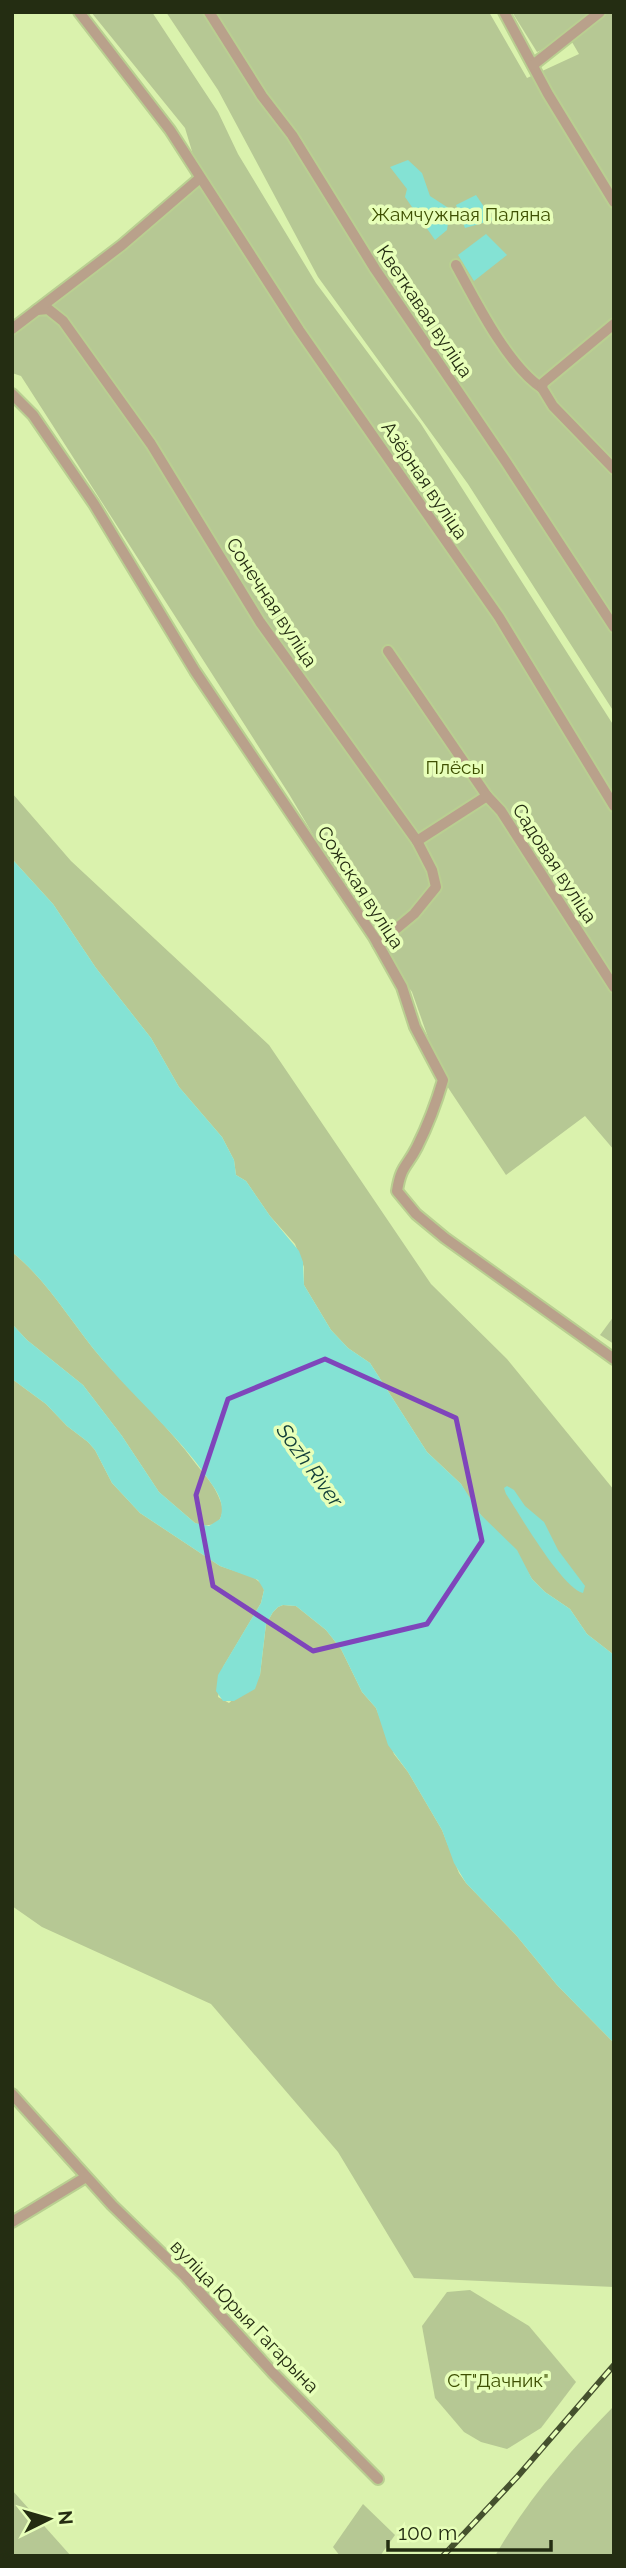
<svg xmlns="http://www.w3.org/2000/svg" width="626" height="2568" font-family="Raleway,sans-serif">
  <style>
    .green { fill: #b6c894 }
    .water { fill: #84e2d4 }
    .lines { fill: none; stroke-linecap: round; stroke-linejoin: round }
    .minor-casing { stroke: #b9cf91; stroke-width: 14 }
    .minor { stroke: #b9a18b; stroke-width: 10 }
    .rail-casing { stroke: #45512e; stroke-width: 6 }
    .rail { stroke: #e7ffb9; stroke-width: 3.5; stroke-dasharray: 10; stroke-linecap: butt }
    .marked { fill: none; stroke: #7f45bb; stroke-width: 5; stroke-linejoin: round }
    .labels { text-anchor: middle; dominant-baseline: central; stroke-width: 7; stroke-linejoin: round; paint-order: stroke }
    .park-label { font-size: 19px; fill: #3e5002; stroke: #e7ffb9 }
    .street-label { font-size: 19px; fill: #242d12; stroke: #e7ffb9 }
    .water-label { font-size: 21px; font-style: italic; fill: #14403a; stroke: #e7ffb9 }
  </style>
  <rect width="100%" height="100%" fill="#daf2ad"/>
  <g class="green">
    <path d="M 91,12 L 152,12 L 218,112 L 238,154 L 316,283 L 421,424 L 614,726 L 614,1150 L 585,1116 L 506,1175 L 443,1080 L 412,992 L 378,944 L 289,794 L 21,376 L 12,373 L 12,327 L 200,178 L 185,128 Z"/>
    <path d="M 166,12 L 489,12 L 527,78 L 579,54 L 569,37 L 537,52 L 512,12 L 614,12 L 614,712 L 468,484 L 318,277 L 218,90 Z"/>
    <path d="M 12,793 L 71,861 L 269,1045 L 431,1284 L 507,1359 L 614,1490 L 614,1655 L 587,1634 L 570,1609 L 545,1592 L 532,1579 L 525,1567 L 474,1507 L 461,1484 L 427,1452 L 370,1363 L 348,1348 L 331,1330 L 304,1285 L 304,1267 L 295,1244 L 270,1216 L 246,1181 L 236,1175 L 234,1160 L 222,1137 L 179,1087 L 151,1038 L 96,968 L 53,904 L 12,859 Z"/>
    <path d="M 12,1252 C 49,1282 72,1324 102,1359 C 134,1395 168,1426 196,1464 C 205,1475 215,1486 220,1500 C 224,1509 223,1517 216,1524 L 202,1526 L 195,1523 L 159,1492 L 122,1436 L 83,1385 L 27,1340 L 12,1324 Z"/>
    <path d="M 614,1316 L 614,1344 L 600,1335 Z"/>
    <path d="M 12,1379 L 46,1404 L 67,1426 L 88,1442 L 95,1450 L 112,1483 L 140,1513 L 220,1566 L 253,1577 L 262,1584 L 264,1590 L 261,1603 L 223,1667 L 218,1697 L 229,1703 L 260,1675 L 266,1624 L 273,1612 L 278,1607 L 283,1605 L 296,1606 L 326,1630 L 341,1649 L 362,1692 L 376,1708 L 394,1754 L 408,1772 L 442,1830 L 459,1873 L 466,1883 L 516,1935 L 557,1985 L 614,2043 L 614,2287 L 414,2278 L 338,2152 L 211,2004 L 42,1927 L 12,1906 Z"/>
    <path d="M 470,2290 L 529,2326 L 576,2382 L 541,2428 L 507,2449 L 481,2442 L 464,2432 L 435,2398 L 422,2326 L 447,2292 Z"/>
    <path d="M 614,2406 L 614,2556 L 495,2556 C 527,2500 569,2452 614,2406 Z"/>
    <path d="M 12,2490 L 71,2556 L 12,2556 Z"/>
    <path d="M 363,2504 L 395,2535 L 380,2556 L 340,2556 L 333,2547 Z"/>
  </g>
  <g class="water">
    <path d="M 408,160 L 422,173 L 430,196 L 450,209 L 447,230 L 435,240 L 405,197 L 407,189 L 390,167 Z"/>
    <path d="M 476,195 L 493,220 L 465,228 L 456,205 Z"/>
    <path d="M 486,234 L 507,255 L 474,281 L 458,255 Z"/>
    <path d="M 12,859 L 53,904 L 96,968 L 151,1038 L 179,1087 L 222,1137 L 234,1160 L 236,1175 L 246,1181 L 270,1216 L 299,1251 L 303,1262 L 304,1285 L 331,1330 L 348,1348 L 370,1363 L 427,1452 L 461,1484 L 481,1515 L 517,1550 L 532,1579 L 545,1592 L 570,1609 L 587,1634 L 614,1655 L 614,2043 L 557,1985 L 516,1935 L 466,1883 L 454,1863 L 442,1830 L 408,1772 L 388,1745 L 376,1708 L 362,1692 L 341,1649 L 326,1630 L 296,1606 L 283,1605 L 278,1607 L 273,1612 L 266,1624 L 260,1675 L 255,1689 L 234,1701 L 223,1701 L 216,1691 L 218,1675 L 261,1603 L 264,1590 L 258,1580 L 220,1566 L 140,1513 L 112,1483 L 95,1450 L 88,1442 L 67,1426 L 46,1404 L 12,1379 L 12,1324 L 27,1340 L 83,1385 L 122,1436 L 159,1492 L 195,1523 L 209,1526 L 220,1519 C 224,1508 221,1499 215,1489 C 184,1440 139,1403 102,1359 C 72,1324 49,1282 12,1252 Z"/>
    <path d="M 507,1486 L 514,1490 L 525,1506 L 544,1522 L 558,1550 L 585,1586 L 583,1593 C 562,1588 520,1515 506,1494 L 504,1488 Z"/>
  </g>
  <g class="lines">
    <defs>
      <g id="minor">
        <path d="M 79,12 L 170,130 L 299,330 L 499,617 L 614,806"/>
        <path d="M 209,12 L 262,96 L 292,135 L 375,269 L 506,462 L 614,627"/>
        <path d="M 504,12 L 548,94 L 614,202"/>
        <path d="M 533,65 L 600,12"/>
        <path d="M 456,265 C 475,300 508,366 542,388"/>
        <path d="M 37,310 L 48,309 L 63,321 L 151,444 L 260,622 L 417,841 L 432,870 L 436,887 L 414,914 L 378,944"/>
        <path d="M 614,324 L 543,383 L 542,388 L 553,406 L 614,469"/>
        <path d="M 12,329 L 122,245 L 200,178"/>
        <path d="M 12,394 L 33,415 L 94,504 L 195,671 L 374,937 L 402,987 L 415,1027 L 443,1080 C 436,1104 428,1125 417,1147 C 407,1167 401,1165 397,1191 L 416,1214 L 445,1238 L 614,1359"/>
        <path d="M 388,651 L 487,796"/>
        <path d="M 417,841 L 487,796 L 501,811 L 614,987"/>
        <path d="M 12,2094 L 112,2205 L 185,2276 L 273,2373 L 378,2479"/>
        <path d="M 12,2222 L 86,2177"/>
      </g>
    </defs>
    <use href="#minor" class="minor-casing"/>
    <use href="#minor" class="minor"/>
    <defs>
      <path id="rail" d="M 443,2556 L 518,2476 L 614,2365"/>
    </defs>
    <use href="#rail" class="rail-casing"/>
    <use href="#rail" class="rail"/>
  </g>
  <path class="marked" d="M 325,1359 L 456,1418 L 482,1541 L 427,1624 L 313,1651 L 213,1586 L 196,1495 L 228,1399 Z"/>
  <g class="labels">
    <g class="park-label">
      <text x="461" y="214">Жамчужная Паляна</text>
      <text x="455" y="767">Плёсы</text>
      <text x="498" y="2380">СТ"Дачник"</text>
    </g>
    <g class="street-label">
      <text transform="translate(425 311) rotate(56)">Кветкавая вуліца</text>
      <text transform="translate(425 480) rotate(56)">Азёрная вуліца</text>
      <text transform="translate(272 602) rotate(57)">Сонечная вуліца</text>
      <text transform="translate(555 863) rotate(57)">Садовая вуліца</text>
      <text transform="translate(361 887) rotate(57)">Сожская вуліца</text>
      <text transform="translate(245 2316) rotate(46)">вуліца Юрыя Гагарына</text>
    </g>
    <g class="water-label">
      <text transform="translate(310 1465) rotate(54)">Sozh River</text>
    </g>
  </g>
  <rect width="626" height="2568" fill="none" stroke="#242d12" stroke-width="28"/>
  <g transform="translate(49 2519) rotate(85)" stroke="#e7ffb9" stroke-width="5" paint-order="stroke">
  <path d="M0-5L12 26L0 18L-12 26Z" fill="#242d12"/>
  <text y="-10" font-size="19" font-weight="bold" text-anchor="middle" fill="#242d12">N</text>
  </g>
  <path d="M388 2540v10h163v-10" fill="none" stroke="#242d12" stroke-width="3.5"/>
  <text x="398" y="2540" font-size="21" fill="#242d12" stroke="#e7ffb9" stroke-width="5" paint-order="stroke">100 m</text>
</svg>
